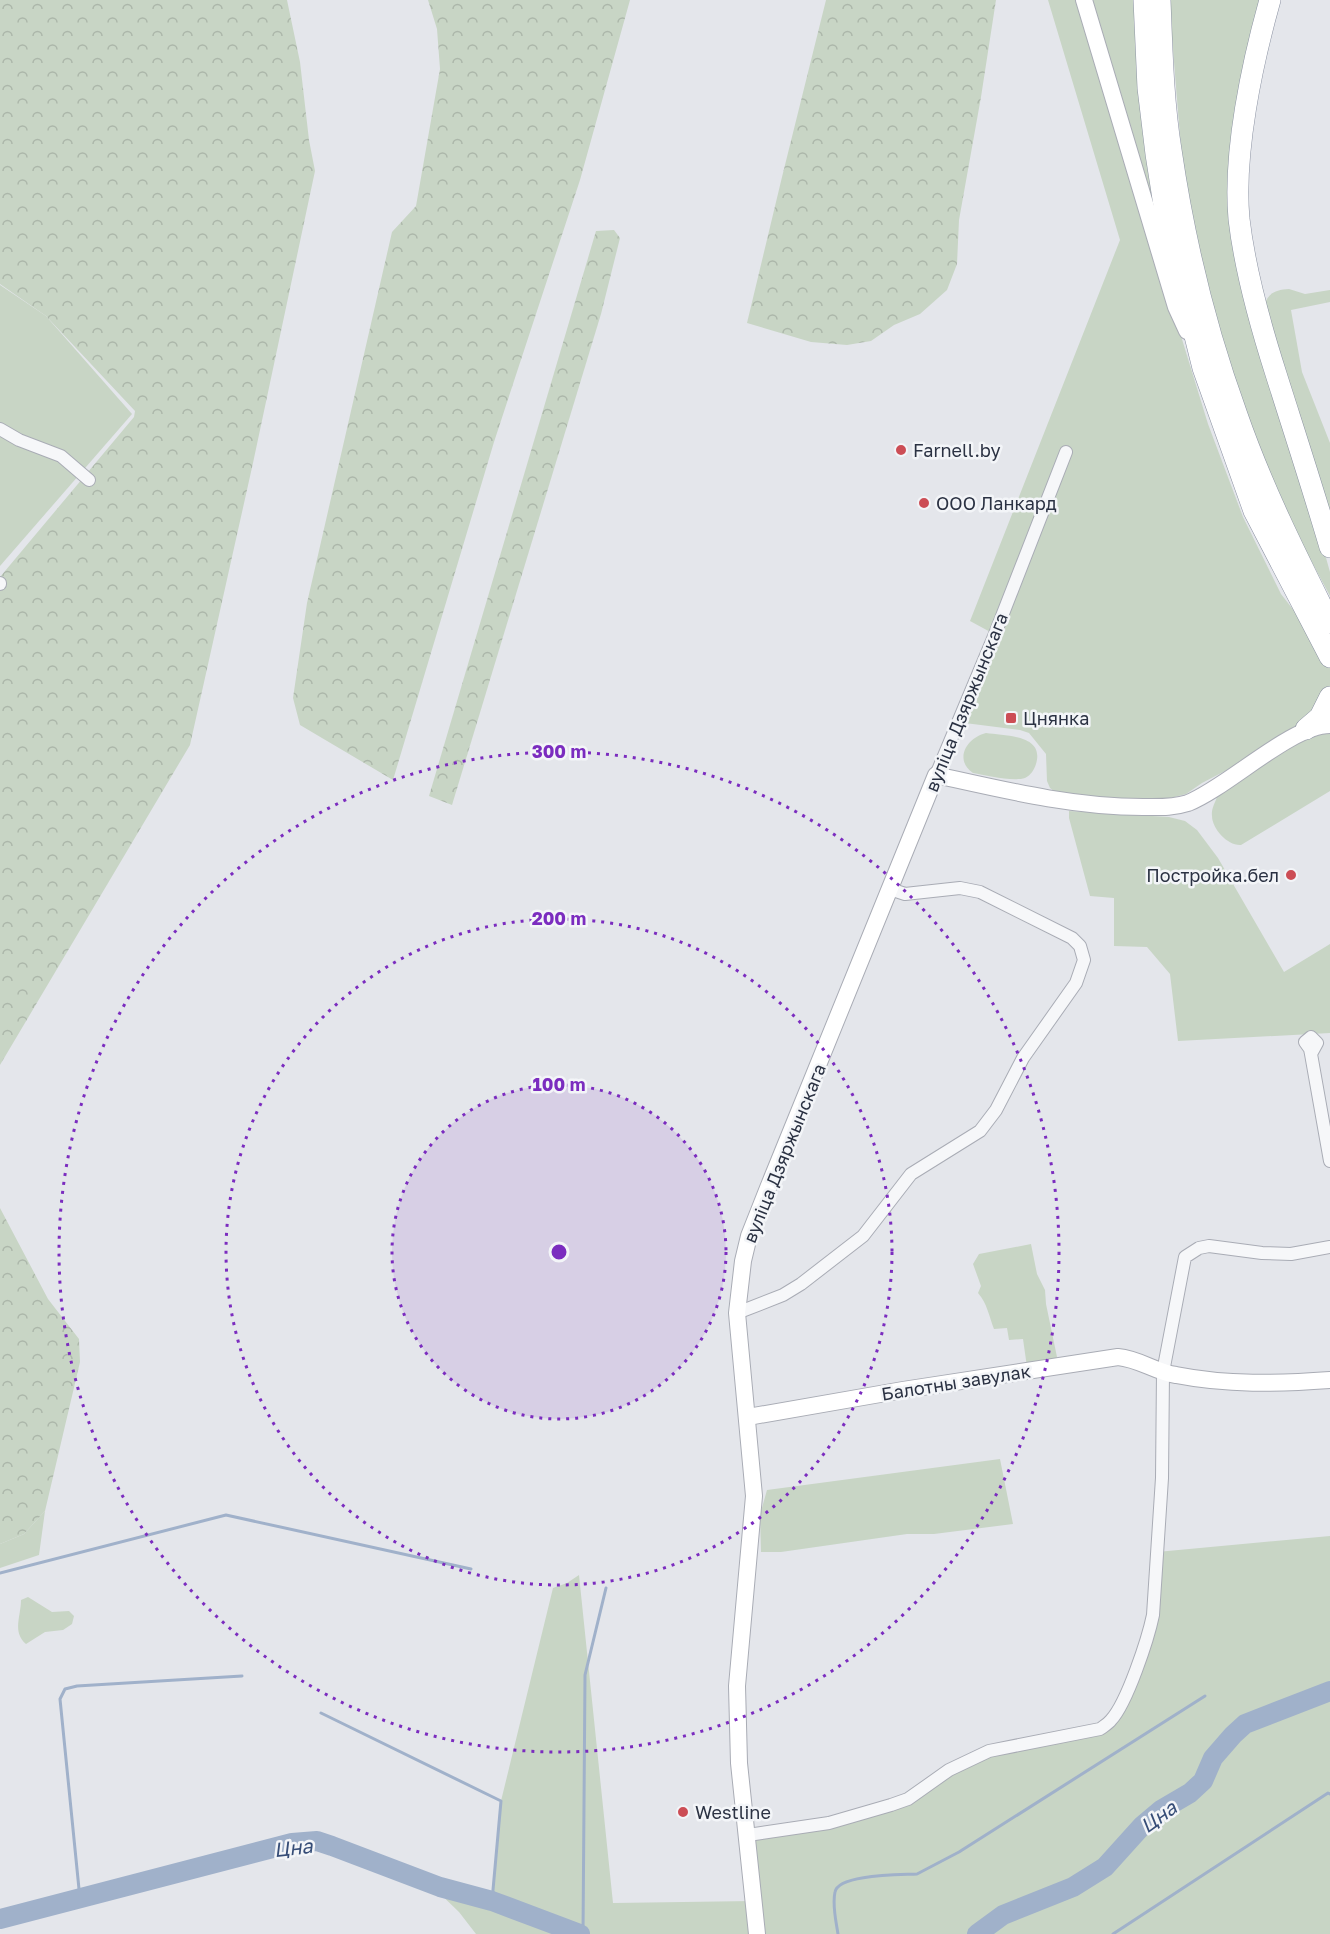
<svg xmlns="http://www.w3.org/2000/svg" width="1330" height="1934" font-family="'Golos Text',sans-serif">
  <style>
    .green { fill: #c8d5c5 }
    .forest { fill: url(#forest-crowns) }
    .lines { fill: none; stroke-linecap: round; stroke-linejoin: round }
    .stream { stroke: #a0b1ca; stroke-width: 3 }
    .river { stroke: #a0b1ca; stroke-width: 20 }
    .street-casing { stroke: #a9acb5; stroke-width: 14 }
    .secondary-casing { stroke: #a9acb5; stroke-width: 18 }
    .highway-casing { stroke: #8b92a2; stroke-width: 22 }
    .street { stroke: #f6f7f9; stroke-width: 12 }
    .secondary { stroke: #fff; stroke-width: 16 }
    .highway { stroke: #fff; stroke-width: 21 }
    .ring { fill: none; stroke: #7b2cbf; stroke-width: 3; stroke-dasharray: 3 6 }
    .poi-dot { fill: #cc4d55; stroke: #f3f5f8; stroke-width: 2 }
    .labels { text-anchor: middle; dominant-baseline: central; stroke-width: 5; stroke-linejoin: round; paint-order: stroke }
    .poi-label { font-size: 18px; fill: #2b3243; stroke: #f3f5f8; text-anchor: start }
    .street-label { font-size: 18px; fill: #2b3243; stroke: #f3f5f8 }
    .water-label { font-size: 20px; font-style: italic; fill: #364d77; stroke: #f3f5f8 }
    .centre { fill: #7b2cbf; stroke: #f3f5f8; stroke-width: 3 }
    .ring-label { font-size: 18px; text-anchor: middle; font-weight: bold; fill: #7b2cbf; stroke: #f3f5f8; stroke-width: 5; stroke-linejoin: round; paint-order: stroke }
  </style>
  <defs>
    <pattern id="forest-crowns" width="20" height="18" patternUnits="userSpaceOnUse" patternTransform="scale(1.5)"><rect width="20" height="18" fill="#c8d5c5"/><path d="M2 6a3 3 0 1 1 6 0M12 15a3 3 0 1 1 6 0" fill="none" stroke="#acb7aa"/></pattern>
  </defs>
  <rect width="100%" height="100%" fill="#e4e6eb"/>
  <g class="green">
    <path d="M 1048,0 L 1078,0 L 1208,424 L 1243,517 L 1281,594 L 1330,657 L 1330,791 L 1241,845 C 1228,846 1212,829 1212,816 C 1211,809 1215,803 1217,797 L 1302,731 L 1202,783 L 1186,794 L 1163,800 L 1143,802 L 1058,794 L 1050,788 L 1047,781 L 1046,754 L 1029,733 L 1020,730 L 957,722 L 994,634 L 970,621 L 1120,240 Z"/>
    <path d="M 1091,0 L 1134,0 L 1141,118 L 1158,223 Z"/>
    <path d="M 1169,0 L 1261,0 L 1229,163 L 1252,327 L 1296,470 L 1315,519 L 1330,572 L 1330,596 L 1292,525 L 1247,425 L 1209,301 L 1185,198 Z"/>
    <path d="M 0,285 L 46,316 L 132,414 L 0,566 Z"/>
    <path d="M 1289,289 L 1305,294 L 1330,290 L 1330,302 L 1291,310 L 1302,372 L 1330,443 L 1330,523 L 1264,305 C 1269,292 1276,290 1289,289 Z"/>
    <path d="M 986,733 C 1005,736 1045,734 1036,764 C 1034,770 1031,775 1025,778 C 1012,782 986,775 973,773 C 954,760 966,738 986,733 Z"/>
    <path d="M 1069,811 L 1169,817 L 1185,821 L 1197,830 L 1218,858 L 1284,972 L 1330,944 L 1330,1033 L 1178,1041 L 1170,974 L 1147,947 L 1114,946 L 1114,898 L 1090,896 L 1069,818 Z"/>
    <path d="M 1031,1244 L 1037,1274 L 1045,1290 L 1046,1304 L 1057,1357 L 1054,1363 L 1027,1367 L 1023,1339 L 1009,1340 L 1007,1328 L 994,1329 C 989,1316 987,1303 978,1293 L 981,1286 L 973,1264 L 979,1254 Z"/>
    <path d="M 1000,1459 L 1013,1524 L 934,1534 L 907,1534 L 781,1552 L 761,1552 L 760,1515 L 767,1490 Z"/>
    <path d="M 45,1511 L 39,1555 L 0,1568 L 0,1544 L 24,1534 Z"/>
    <path d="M 1330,1536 L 1330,1934 L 476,1934 L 459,1912 L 431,1885 L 492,1900 L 501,1801 L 553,1588 L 567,1583 L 579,1575 L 613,1903 L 753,1901 L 748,1835 L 891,1805 L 989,1751 L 1110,1722 L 1149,1636 L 1157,1552 Z"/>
    <path d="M 28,1597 L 52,1612 L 69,1611 L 74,1616 L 72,1624 L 63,1630 L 45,1632 L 26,1644 C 12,1632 21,1616 21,1600 Z"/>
  </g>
  <g class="forest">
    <path d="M 0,0 L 287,0 L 300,62 L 309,140 L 315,171 L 253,463 L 190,745 L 0,1065 L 0,577 L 134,417 L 135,411 L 46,316 L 0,284 Z"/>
    <path d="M 428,0 L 630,0 L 580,180 L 494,442 L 393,780 L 300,725 L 293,698 L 307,603 L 392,232 L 416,206 L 440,69 L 437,29 Z"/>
    <path d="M 826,0 L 996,0 L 981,97 L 959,220 L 957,264 L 947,290 L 920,314 L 894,325 L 871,341 L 847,345 L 811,342 L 747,323 L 782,177 Z"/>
    <path d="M 614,230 L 620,238 L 601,314 L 452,805 L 429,796 L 596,231 Z"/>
    <path d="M 0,1208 L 48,1299 L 79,1339 L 80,1362 L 45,1511 L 24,1534 L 0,1544 Z"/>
  </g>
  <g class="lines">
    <g class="stream">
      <path d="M 0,1573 L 226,1515 L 471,1569"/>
      <path d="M 321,1713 L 501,1801 L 492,1901"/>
      <path d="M 80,1899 L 60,1699 L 65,1689 L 77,1686 L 242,1676"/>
      <path d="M 583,1934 L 585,1675 L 606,1588"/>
      <path d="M 838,1934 C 836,1921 832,1905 835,1892 C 838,1874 901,1875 917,1874 L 959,1852 L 1205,1696"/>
      <path d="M 1113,1934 L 1328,1793 L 1330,1794"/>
    </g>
    <g class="river">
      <path d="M 0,1919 L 292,1843 L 317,1841 L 332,1846 L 440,1887 L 492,1901 L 580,1934"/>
      <path d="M 977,1934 L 1003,1915 L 1073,1887 L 1105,1867 L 1142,1826 L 1161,1810 L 1190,1793 L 1203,1781 L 1213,1758 L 1233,1735 L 1245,1724 L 1330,1691"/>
    </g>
    <defs>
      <g id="street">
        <path d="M 0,429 L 19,440 L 61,456 L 89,480"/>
        <path d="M 0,583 L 0,584"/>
        <path d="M 936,775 L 995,634 L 1066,452"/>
        <path d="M 1311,1054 L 1317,1043 L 1311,1037 L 1305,1042 L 1310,1049 L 1311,1054 L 1330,1161"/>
        <path d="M 737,1313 L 783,1295 L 801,1284 L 863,1236 L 911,1174 L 980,1131 L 996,1110 L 1023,1058 L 1076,983 L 1084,960 L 1080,946 L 1072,938 L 980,892 L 960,888 L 905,894 L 890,889"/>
        <path d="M 748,1835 L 829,1823 L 891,1805 L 908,1799 L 949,1770 L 989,1751 L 1100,1729 C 1104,1726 1108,1724 1111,1720 C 1127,1703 1148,1639 1153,1615 L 1162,1478 L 1163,1372 L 1185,1257 L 1199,1248 L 1209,1246 L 1262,1253 L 1291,1254 L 1330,1247"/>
      </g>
      <g id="secondary">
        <path d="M 1084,0 L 1176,307 L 1187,331"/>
        <path d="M 748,1417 L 903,1390 L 1118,1357 C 1140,1359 1155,1372 1176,1375 C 1227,1385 1278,1384 1330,1380"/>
        <path d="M 757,1934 L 739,1763 L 737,1686 L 754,1496 L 737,1313 L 743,1261 L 749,1236 L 768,1188 L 936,775 C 1004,790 1073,807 1143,807 C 1157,807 1173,808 1188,803 C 1228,787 1291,725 1330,725"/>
      </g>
      <g id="highway">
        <path d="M 1144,0 L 1148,88 L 1156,154 L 1167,224 L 1203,368 L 1254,511 L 1330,657"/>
        <path d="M 1160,0 C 1162,50 1163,100 1171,150 C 1184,239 1206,330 1237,415 C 1262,487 1296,555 1330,623"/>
        <path d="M 1270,0 C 1252,64 1233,153 1239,219 C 1245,271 1260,324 1276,374 C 1294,431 1313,489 1330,547"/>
        <path d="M 1306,729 L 1320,717 L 1330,697"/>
      </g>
    </defs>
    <use href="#street" class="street-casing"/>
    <use href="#secondary" class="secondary-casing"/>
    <use href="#highway" class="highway-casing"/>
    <use href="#street" class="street"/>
    <use href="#secondary" class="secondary"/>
    <use href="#highway" class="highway"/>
  </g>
  <circle cx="559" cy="1252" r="167" fill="#7b2cbf" fill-opacity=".12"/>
  <g class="ring">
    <circle cx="559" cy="1252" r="167"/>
    <circle cx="559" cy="1252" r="333"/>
    <circle cx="559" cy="1252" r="500"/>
  </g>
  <g class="poi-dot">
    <circle cx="901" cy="450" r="6"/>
    <circle cx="924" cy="503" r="6"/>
    <rect x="1005" y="712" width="12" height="12" rx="3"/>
    <circle cx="1291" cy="875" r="6"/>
    <circle cx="683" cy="1812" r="6"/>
  </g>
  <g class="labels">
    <g class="poi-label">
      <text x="913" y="450">Farnell.by</text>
      <text x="936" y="503">ООО Ланкард</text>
      <text x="1023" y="718">Цнянка</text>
      <text x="1279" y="875" text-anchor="end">Постройка.бел</text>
      <text x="695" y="1812">Westline</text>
    </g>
    <g class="street-label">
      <text transform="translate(966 702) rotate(-68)">вуліца Дзяржынскага</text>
      <text transform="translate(784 1153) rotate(-68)">вуліца Дзяржынскага</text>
      <text transform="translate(956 1382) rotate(-9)">Балотны завулак</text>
    </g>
    <g class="water-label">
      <text transform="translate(1158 1816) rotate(-36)">Цна</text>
      <text transform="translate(293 1847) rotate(-7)">Цна</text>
    </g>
  </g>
  <circle cx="559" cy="1252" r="9" class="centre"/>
  <g class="ring-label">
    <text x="559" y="758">300 m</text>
    <text x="559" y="925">200 m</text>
    <text x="559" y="1091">100 m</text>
  </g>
</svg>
